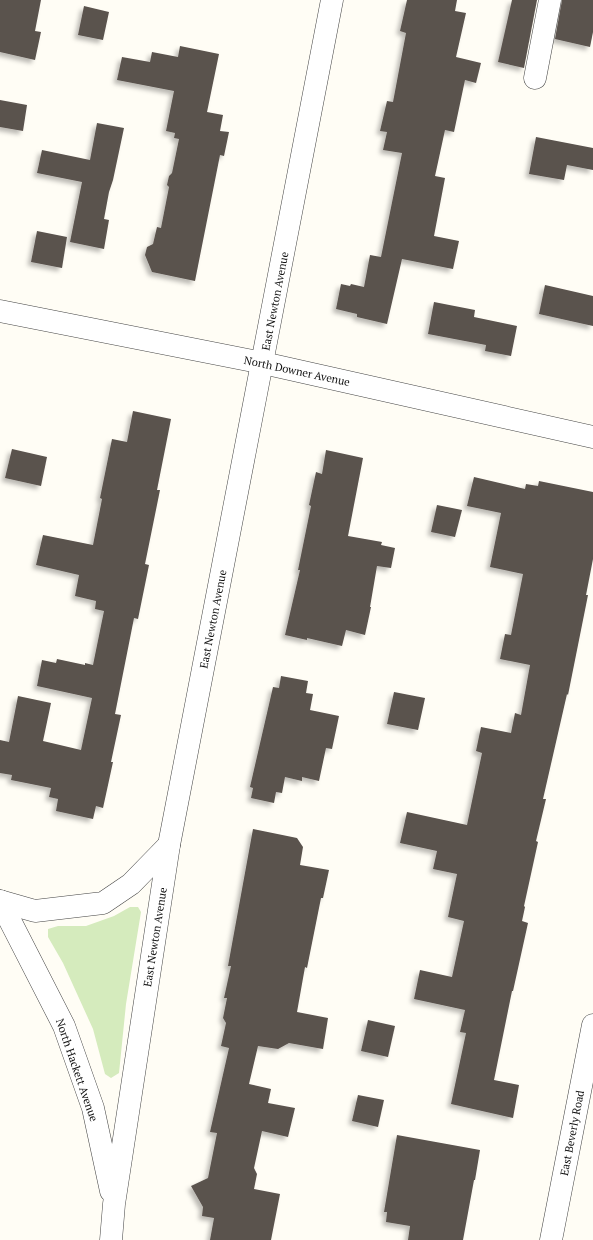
<svg xmlns="http://www.w3.org/2000/svg" width="593" height="1240" font-family="'PT Serif',serif">
  <style>
    .green { fill: #d5ebbd }
    .building { fill: #5a524d; filter: url(#shadow) }
    .lines { fill: none; stroke-linecap: round; stroke-linejoin: round }
    .minor-casing { stroke: #444; stroke-width: 23 }
    .minor { stroke: #fff; stroke-width: 22 }
    .labels { text-anchor: middle; dominant-baseline: central; stroke-width: 4; stroke-linejoin: round; paint-order: stroke }
    .street-label { font-size: 11px; fill: #111; stroke: #fff }
  </style>
  <defs>
    <filter id="shadow"><feDropShadow dx="-3.5" dy="3.5" stdDeviation="2" flood-color="#0004"/></filter>
  </defs>
  <rect width="100%" height="100%" fill="#fffdf5"/>
  <path class="green" d="M 130,907 L 138,907 L 141,912 L 126,1004 L 119,1073 L 111,1078 L 105,1074 L 93,1029 L 63,963 L 48,937 L 48,929 L 58,926 L 86,926 L 114,916 Z"/>
  <g class="building">
    <path d="M 0,0 L 41,0 L 35,31 L 41,32 L 35,60 L 0,52 Z"/>
    <path d="M 407,0 L 457,0 L 455,11 L 466,13 L 456,57 L 481,63 L 476,83 L 465,80 L 454,132 L 445,130 L 435,176 L 445,178 L 434,236 L 459,241 L 453,269 L 402,259 L 387,324 L 357,317 L 357,314 L 336,309 L 341,284 L 350,286 L 351,284 L 364,287 L 370,255 L 381,257 L 402,153 L 383,150 L 387,132 L 380,131 L 387,101 L 393,102 L 406,33 L 400,31 Z"/>
    <path d="M 512,0 L 537,0 L 524,68 L 498,62 Z"/>
    <path d="M 562,0 L 593,0 L 593,32 L 590,47 L 555,39 Z"/>
    <path d="M 84,6 L 109,12 L 103,40 L 78,35 Z"/>
    <path d="M 180,46 L 219,54 L 207,112 L 223,115 L 220,131 L 229,132 L 224,156 L 220,155 L 195,281 L 152,272 L 145,255 L 147,247 L 153,244 L 157,227 L 161,228 L 169,187 L 167,185 L 169,176 L 172,173 L 179,139 L 174,138 L 175,133 L 166,131 L 174,91 L 117,80 L 122,57 L 150,62 L 152,52 L 178,57 Z"/>
    <path d="M 0,100 L 27,105 L 23,131 L 0,127 Z"/>
    <path d="M 97,123 L 124,128 L 113,180 L 109,192 L 104,219 L 109,220 L 104,249 L 70,242 L 82,182 L 37,173 L 42,150 L 90,160 Z"/>
    <path d="M 536,137 L 593,148 L 593,170 L 567,165 L 564,180 L 529,174 Z"/>
    <path d="M 37,231 L 67,237 L 62,268 L 31,262 Z"/>
    <path d="M 545,285 L 593,296 L 593,326 L 539,314 Z"/>
    <path d="M 434,302 L 475,310 L 474,317 L 517,326 L 511,356 L 485,351 L 486,345 L 428,334 Z"/>
    <path d="M 133,411 L 171,419 L 157,490 L 160,490 L 145,564 L 149,565 L 138,619 L 134,618 L 115,714 L 121,715 L 111,762 L 113,762 L 103,808 L 96,806 L 93,819 L 56,811 L 58,799 L 49,797 L 51,788 L 11,780 L 12,775 L 0,773 L 0,740 L 9,742 L 18,696 L 51,703 L 43,741 L 81,750 L 92,698 L 37,686 L 42,660 L 56,663 L 57,659 L 85,665 L 85,663 L 93,665 L 104,611 L 95,609 L 96,601 L 75,596 L 79,575 L 36,565 L 43,535 L 93,545 L 102,499 L 100,498 L 112,439 L 127,442 Z"/>
    <path d="M 12,449 L 47,457 L 41,486 L 5,478 Z"/>
    <path d="M 326,450 L 363,458 L 348,536 L 382,542 L 381,545 L 395,548 L 391,568 L 377,566 L 370,607 L 371,607 L 365,635 L 346,630 L 342,646 L 307,638 L 307,640 L 285,635 L 300,570 L 298,570 L 311,506 L 309,505 L 316,472 L 322,474 Z"/>
    <path d="M 474,477 L 525,489 L 526,484 L 538,486 L 539,481 L 593,492 L 593,559 L 586,595 L 588,595 L 568,695 L 567,694 L 543,799 L 546,799 L 536,841 L 538,842 L 524,906 L 525,907 L 522,921 L 528,923 L 513,991 L 512,991 L 494,1080 L 519,1085 L 513,1118 L 451,1104 L 466,1033 L 460,1032 L 465,1010 L 414,999 L 420,970 L 452,977 L 464,921 L 448,917 L 457,874 L 433,869 L 437,851 L 400,843 L 407,812 L 467,825 L 482,753 L 476,751 L 481,727 L 511,733 L 515,713 L 521,715 L 530,665 L 500,659 L 505,634 L 511,635 L 523,574 L 490,567 L 501,513 L 467,506 Z"/>
    <path d="M 437,505 L 462,510 L 455,537 L 431,532 Z"/>
    <path d="M 281,676 L 308,681 L 306,693 L 313,694 L 310,710 L 339,716 L 332,749 L 326,748 L 319,781 L 302,777 L 302,781 L 285,777 L 282,793 L 276,792 L 274,803 L 251,798 L 253,788 L 250,787 L 273,687 L 279,688 Z"/>
    <path d="M 394,692 L 425,698 L 418,730 L 387,724 Z"/>
    <path d="M 253,829 L 297,838 L 303,847 L 300,865 L 329,870 L 323,898 L 321,898 L 307,968 L 305,967 L 297,1012 L 328,1018 L 323,1049 L 289,1043 L 278,1049 L 258,1046 L 249,1084 L 271,1089 L 268,1103 L 295,1108 L 288,1137 L 262,1131 L 254,1168 L 257,1174 L 254,1189 L 280,1194 L 271,1240 L 210,1240 L 214,1218 L 202,1216 L 203,1207 L 191,1186 L 208,1178 L 217,1133 L 210,1132 L 229,1048 L 221,1046 L 226,1023 L 223,1018 L 227,998 L 224,998 L 231,966 L 228,966 Z"/>
    <path d="M 368,1020 L 395,1026 L 388,1057 L 361,1051 Z"/>
    <path d="M 358,1095 L 384,1100 L 378,1127 L 352,1121 Z"/>
    <path d="M 397,1135 L 480,1150 L 475,1180 L 474,1180 L 463,1240 L 408,1240 L 410,1226 L 386,1222 L 387,1212 L 384,1212 Z"/>
  </g>
  <g class="lines">
    <defs>
      <g id="minor">
        <path d="M 535,78 L 550,0"/>
        <path d="M 0,311 L 263,363 L 593,437"/>
        <path d="M 0,901 L 64,1026 L 93,1108 L 111,1191"/>
        <path d="M 0,901 L 35,911 L 103,903 L 131,884 L 169,845"/>
        <path d="M 111,1240 L 114,1204 L 169,845 L 332,0"/>
        <path d="M 551,1240 L 593,1025"/>
      </g>
    </defs>
    <use href="#minor" class="minor-casing"/>
    <use href="#minor" class="minor"/>
  </g>
  <g class="labels">
    <g class="street-label">
      <text transform="translate(275 301) rotate(-79)">East Newton Avenue</text>
      <text transform="translate(297 371) rotate(12)">North Downer Avenue</text>
      <text transform="translate(213 619) rotate(-79)">East Newton Avenue</text>
      <text transform="translate(155 937) rotate(-81)">East Newton Avenue</text>
      <text transform="translate(77 1070) rotate(71)">North Hackett Avenue</text>
      <text transform="translate(572 1133) rotate(-79)">East Beverly Road</text>
    </g>
  </g>
</svg>
